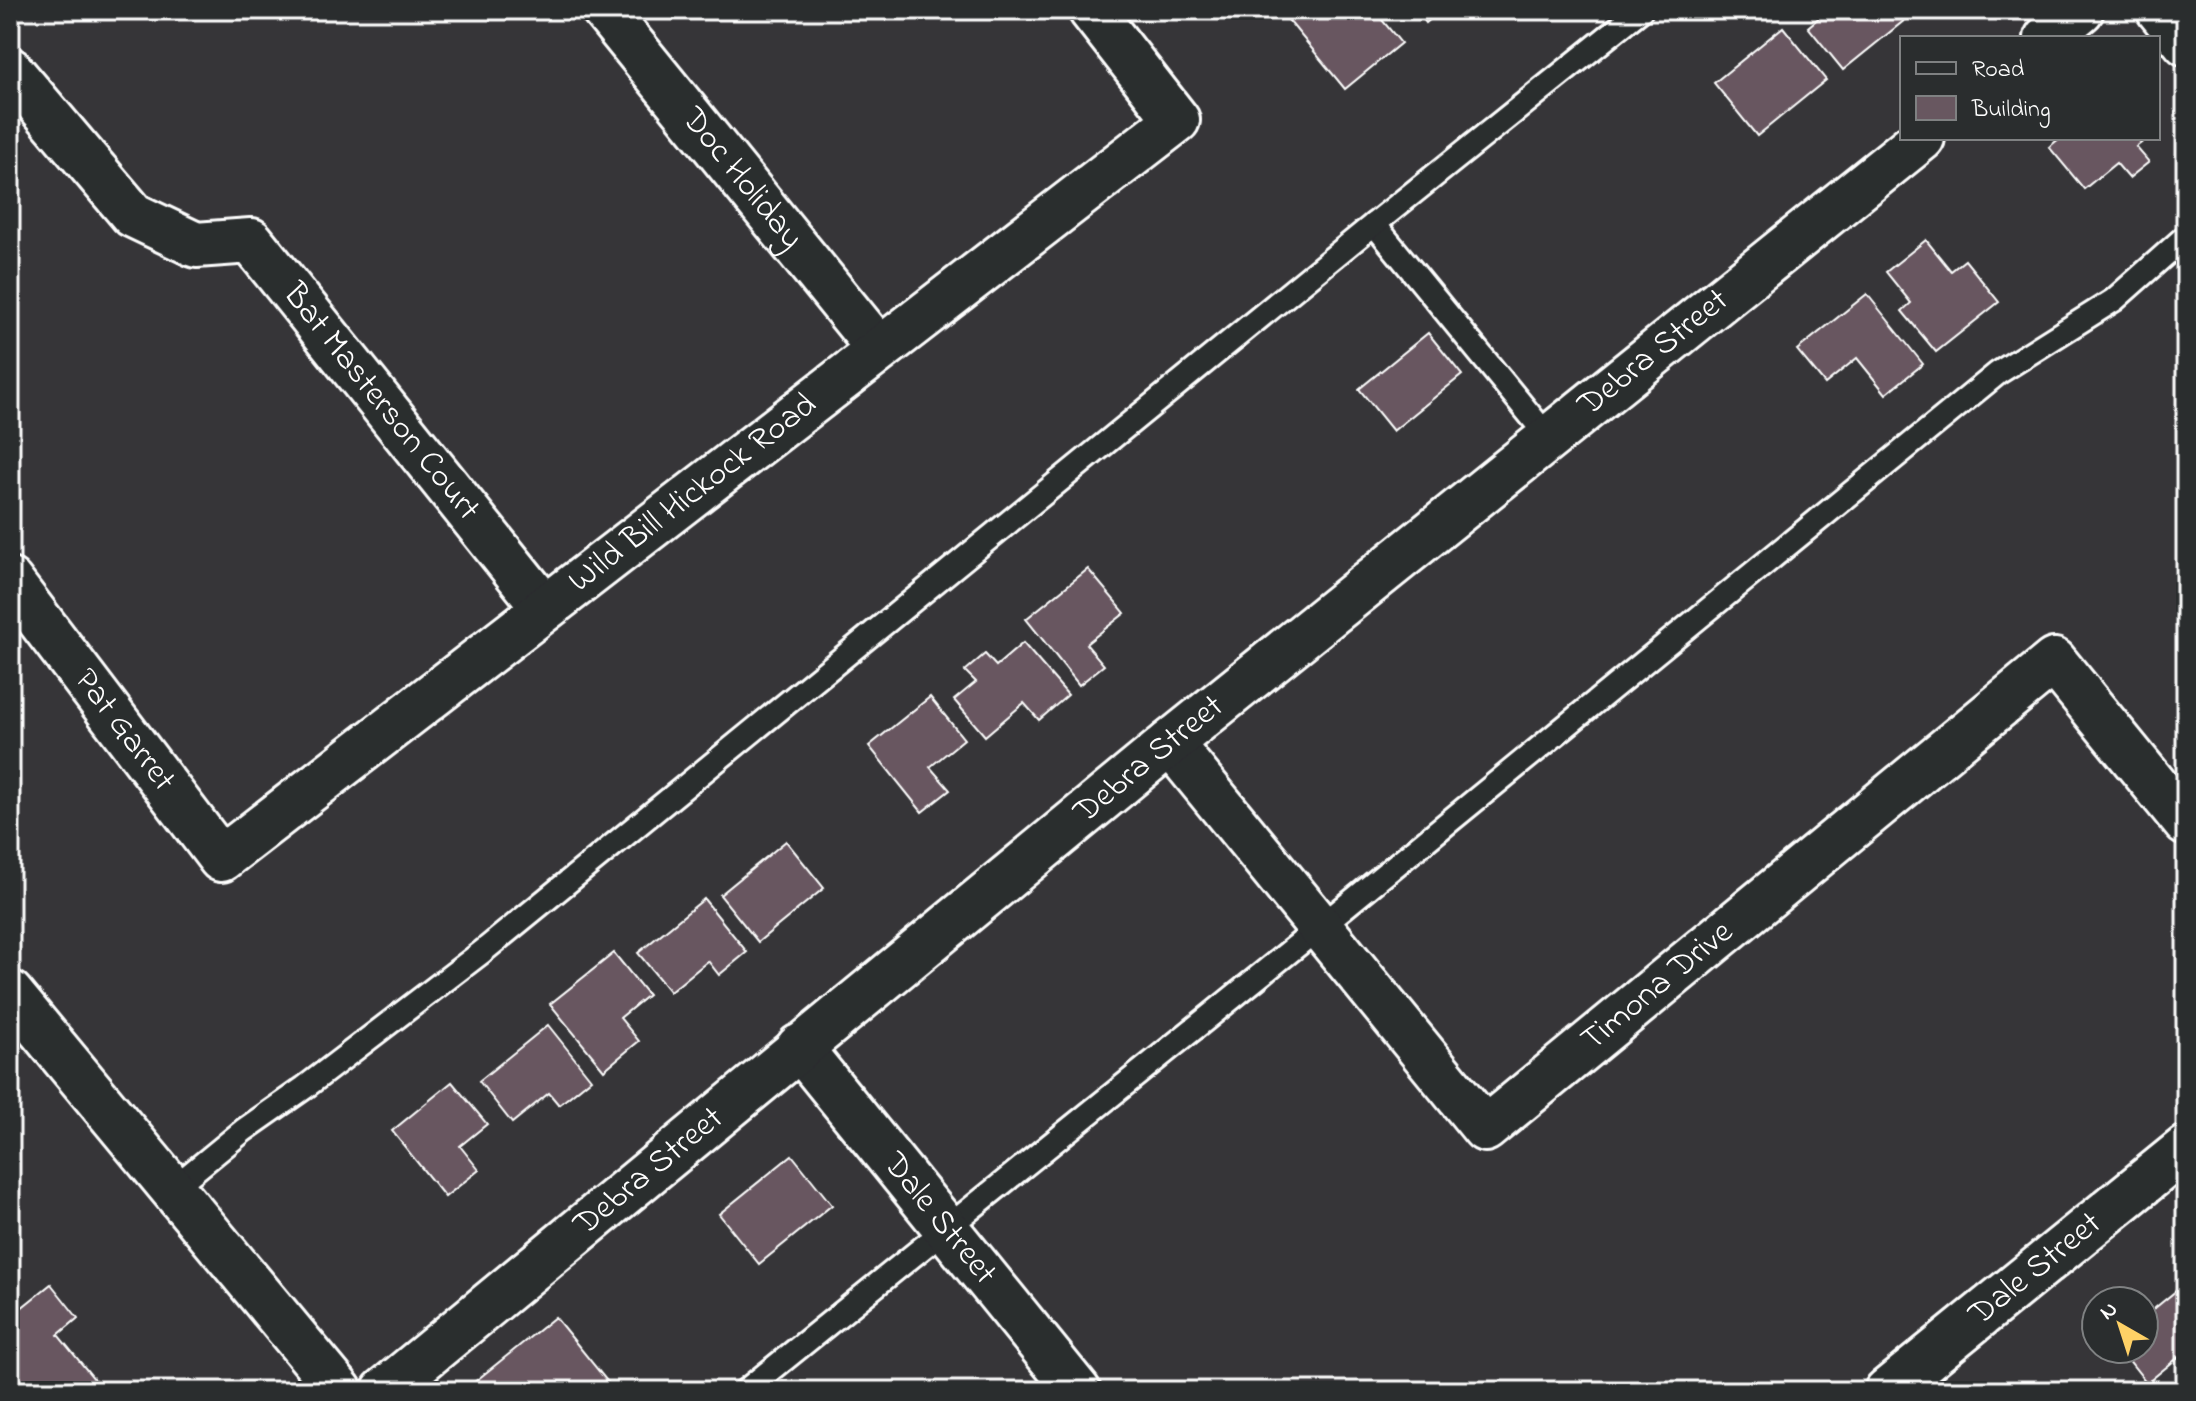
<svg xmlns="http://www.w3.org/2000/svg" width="2196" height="1401" font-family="'Indie Flower',sans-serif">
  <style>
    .building { fill: #685760; stroke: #fff; stroke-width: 2 }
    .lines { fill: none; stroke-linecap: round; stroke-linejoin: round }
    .service-casing { stroke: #fff; stroke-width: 28 }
    .minor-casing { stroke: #fff; stroke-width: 50 }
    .tertiary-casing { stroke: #fff; stroke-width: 50 }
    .service { stroke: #2a2d2e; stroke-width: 22 }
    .minor { stroke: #2a2d2e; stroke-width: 44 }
    .tertiary { stroke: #2a2d2e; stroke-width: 44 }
    .labels { text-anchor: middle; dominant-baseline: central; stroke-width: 8; stroke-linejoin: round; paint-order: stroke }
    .street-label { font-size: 34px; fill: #fff; stroke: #2a2d2e }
  </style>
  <rect width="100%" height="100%" fill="#363538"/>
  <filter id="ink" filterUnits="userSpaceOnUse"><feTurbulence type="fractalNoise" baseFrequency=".0125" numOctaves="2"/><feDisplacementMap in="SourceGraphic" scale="16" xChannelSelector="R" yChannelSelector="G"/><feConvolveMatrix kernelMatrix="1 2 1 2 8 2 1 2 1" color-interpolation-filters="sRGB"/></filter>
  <g filter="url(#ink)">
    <g class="building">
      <path d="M 1280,10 L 1374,10 L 1401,43 L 1345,89 Z"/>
      <path d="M 1416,10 L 1441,10 L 1426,23 Z"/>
      <path d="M 1828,10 L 1907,10 L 1911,15 L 1843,70 L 1808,27 Z"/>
      <path d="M 1783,27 L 1826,80 L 1757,136 L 1714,83 Z"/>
      <path d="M 2060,138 L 2148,138 L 2136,147 L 2149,162 L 2129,178 L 2116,163 L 2084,189 L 2049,147 Z"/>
      <path d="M 1926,240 L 1951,271 L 1965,260 L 1999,302 L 1936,352 L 1902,311 L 1911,303 L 1886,272 Z"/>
      <path d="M 1867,294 L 1923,364 L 1886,394 L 1857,358 L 1825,384 L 1797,350 Z"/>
      <path d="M 1428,333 L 1462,375 L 1393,431 L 1359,389 Z"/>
      <path d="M 1088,569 L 1125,613 L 1086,644 L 1104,665 L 1079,685 L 1026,619 Z"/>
      <path d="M 1023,643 L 1068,695 L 1039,720 L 1024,703 L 985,736 L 954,700 L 976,682 L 965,671 L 985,654 L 996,666 Z"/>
      <path d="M 930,697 L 964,739 L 930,767 L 950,790 L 922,812 L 869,746 Z"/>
      <path d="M 786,841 L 824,888 L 758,942 L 720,895 Z"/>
      <path d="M 704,899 L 747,952 L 719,975 L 708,961 L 670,992 L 638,953 Z"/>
      <path d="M 614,953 L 648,995 L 620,1018 L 639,1041 L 604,1070 L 550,1004 Z"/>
      <path d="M 548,1025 L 591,1079 L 559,1105 L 549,1093 L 512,1123 L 479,1081 Z"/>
      <path d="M 452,1082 L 487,1124 L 460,1146 L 479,1170 L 445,1197 L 392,1131 Z"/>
      <path d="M 792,1155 L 832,1205 L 759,1264 L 719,1214 Z"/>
      <path d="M 51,1284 L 78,1318 L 58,1335 L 104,1391 L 10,1391 L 10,1317 Z"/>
      <path d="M 2182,1286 L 2186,1291 L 2186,1351 L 2147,1383 L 2120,1349 L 2144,1349 L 2144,1317 Z"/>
      <path d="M 555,1317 L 611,1386 L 605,1391 L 469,1391 L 467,1388 Z"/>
    </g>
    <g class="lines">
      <defs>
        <g id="service">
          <path d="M 1374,224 L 1549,438"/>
          <path d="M 172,1189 L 244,1130 L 304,1088 L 482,952 L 1363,233 L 1641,10"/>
          <path d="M 745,1391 L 1320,927 L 1998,373 L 2114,300 L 2186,236"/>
        </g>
        <g id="minor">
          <path id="s1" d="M 604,10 L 879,349"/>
          <path d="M 2159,10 L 2186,43"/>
          <path d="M 2047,38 L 2081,10"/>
          <path id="s2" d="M 10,70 L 133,215 L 196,245 L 251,241 L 545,608"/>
          <path id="s3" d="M 10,581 L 221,859 L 1177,120 L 1091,10"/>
          <path id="s4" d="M 1170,743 L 1485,1129 L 2054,661 L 2186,823"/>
          <path id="s5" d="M 799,1047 L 1078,1391"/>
          <path id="s6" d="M 384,1391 L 1170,743 L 1922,138"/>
          <path id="s7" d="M 1887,1391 L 2186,1148"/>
        </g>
        <path id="tertiary" d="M 10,993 L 340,1391"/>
      </defs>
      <use href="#service" class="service-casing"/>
      <use href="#minor" class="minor-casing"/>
      <use href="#tertiary" class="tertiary-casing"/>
      <use href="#service" class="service"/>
      <use href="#minor" class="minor"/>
      <use href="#tertiary" class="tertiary"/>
    </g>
  </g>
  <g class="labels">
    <g class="street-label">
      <text stroke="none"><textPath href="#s1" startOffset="218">Doc Holiday</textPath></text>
      <text stroke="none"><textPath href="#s6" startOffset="1640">Debra Street</textPath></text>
      <text stroke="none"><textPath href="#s2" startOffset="522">Bat Masterson Court</textPath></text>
      <text stroke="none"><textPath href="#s3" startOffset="946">Wild Bill Hickock Road</textPath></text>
      <text stroke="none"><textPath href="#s3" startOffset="188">Pat Garret</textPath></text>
      <text stroke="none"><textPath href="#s6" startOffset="992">Debra Street</textPath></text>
      <text stroke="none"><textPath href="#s4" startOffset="722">Timona Drive</textPath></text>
      <text stroke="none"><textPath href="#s6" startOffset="344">Debra Street</textPath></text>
      <text stroke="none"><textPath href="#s5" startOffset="222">Dale Street</textPath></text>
      <text stroke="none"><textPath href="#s7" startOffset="192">Dale Street</textPath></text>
    </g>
  </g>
  <rect width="2196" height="1401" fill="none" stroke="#2a2d2e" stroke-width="40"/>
  <rect x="20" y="20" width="2156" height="1361" fill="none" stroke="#fff" stroke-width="3" filter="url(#ink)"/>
  <rect x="1900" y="36" width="260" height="104" fill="#2a2d2e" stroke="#7f8182" stroke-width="2"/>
  <rect x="1916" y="62" width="40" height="12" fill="#2a2d2e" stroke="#7f8182" stroke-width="2"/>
  <text x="1972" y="76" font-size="24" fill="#ffffff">Road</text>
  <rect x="1916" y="96" width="40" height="24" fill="#685760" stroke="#7f8182" stroke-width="2"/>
  <text x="1972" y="116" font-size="24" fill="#ffffff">Building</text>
  <g transform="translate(2120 1325) rotate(321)"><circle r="38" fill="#2a2d2e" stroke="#7f8182" stroke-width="2"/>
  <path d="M0-6L14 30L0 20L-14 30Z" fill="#ffd166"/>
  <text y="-12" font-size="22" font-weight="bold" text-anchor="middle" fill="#ffffff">N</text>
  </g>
</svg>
